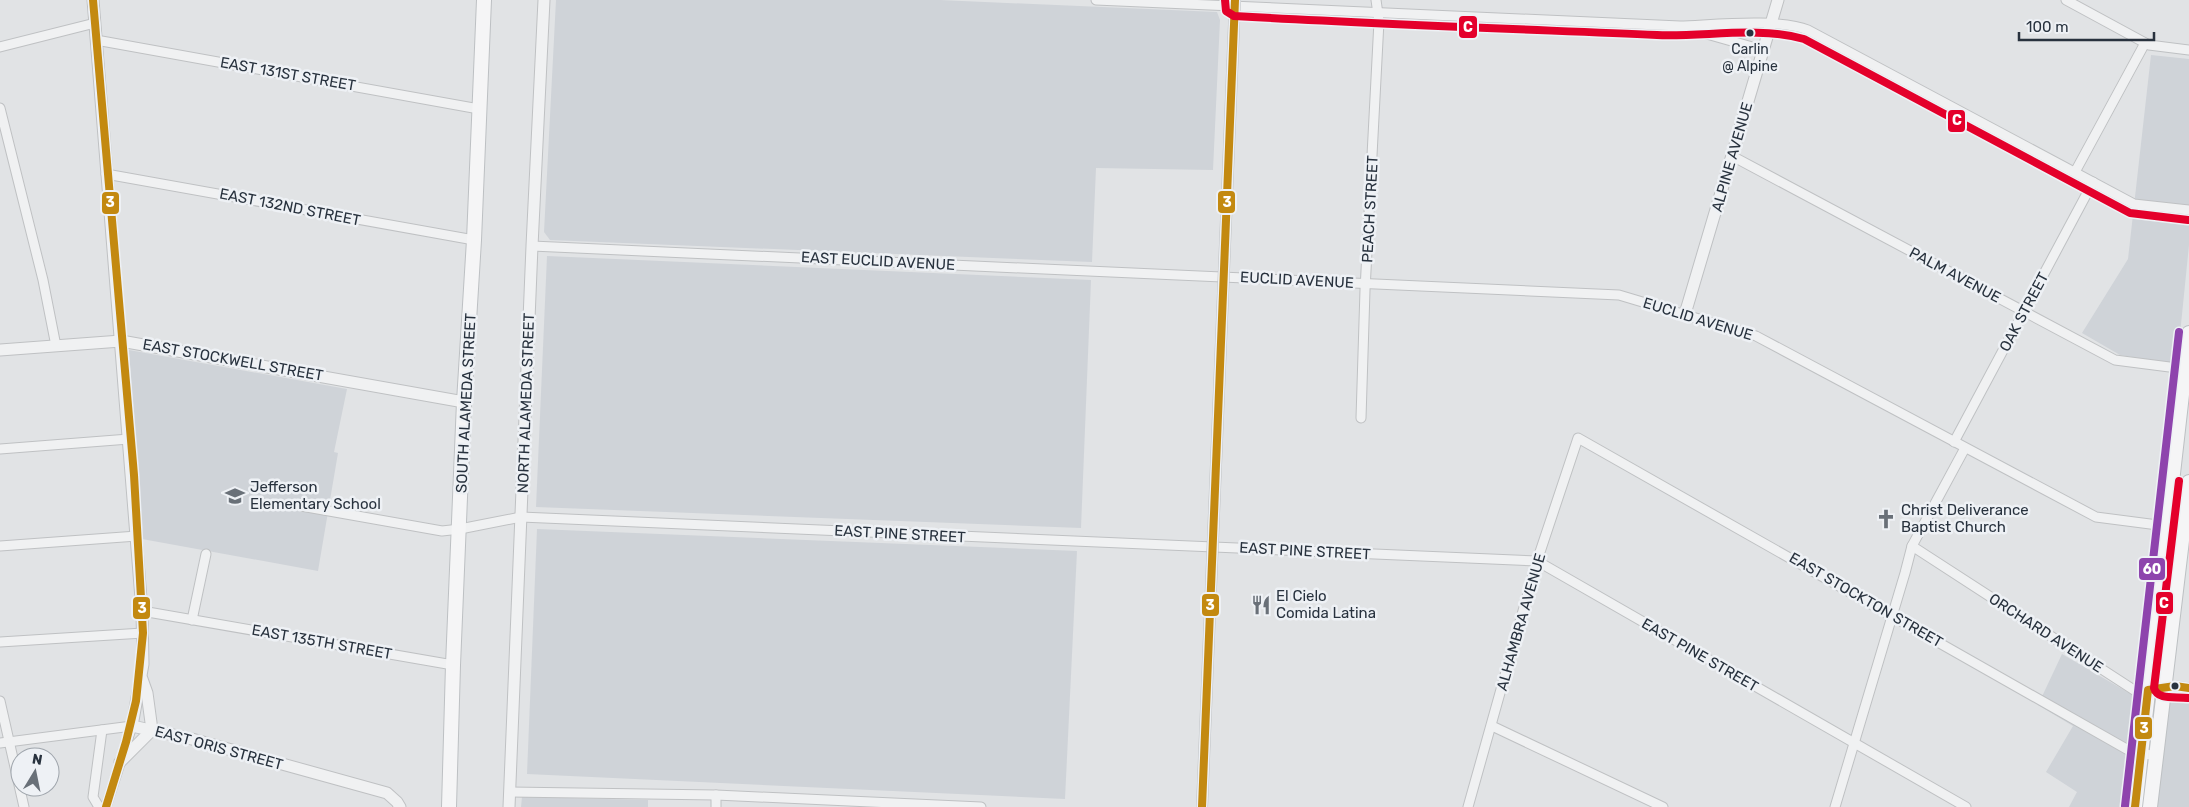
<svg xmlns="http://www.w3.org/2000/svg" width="2189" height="807" font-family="Rubik,sans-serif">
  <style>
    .built { fill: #cfd3d8 }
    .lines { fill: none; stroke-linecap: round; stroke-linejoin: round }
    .minor-casing { stroke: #bfc1c3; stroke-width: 11 }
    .tertiary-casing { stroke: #bfc1c3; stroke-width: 13 }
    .primary-casing { stroke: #bdc0c3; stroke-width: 16 }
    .minor { stroke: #f0f1f2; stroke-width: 9 }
    .tertiary { stroke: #f0f1f2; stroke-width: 11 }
    .secondary { stroke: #bfc2c5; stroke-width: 12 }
    .primary { stroke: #f5f5f6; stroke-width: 14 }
    .bus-1-casing { stroke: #eef1f5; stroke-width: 11 }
    .bus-2-casing { stroke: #eef1f5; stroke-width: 11 }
    .bus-3-casing { stroke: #eef1f5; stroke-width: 11 }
    .bus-1 { stroke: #c38910; stroke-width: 8 }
    .bus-2 { stroke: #e4002b; stroke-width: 8 }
    .bus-3 { stroke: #8e44ad; stroke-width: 8 }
    .bus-dot { fill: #28323e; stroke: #eef1f5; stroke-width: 2 }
    .labels { text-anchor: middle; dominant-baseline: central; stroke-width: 5; stroke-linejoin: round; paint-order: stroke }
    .bus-label { font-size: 14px; fill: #28323e; stroke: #eef1f5 }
    .street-label { font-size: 15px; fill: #28323e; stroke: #eef1f5 }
    .poi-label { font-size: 15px; fill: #28323e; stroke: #eef1f5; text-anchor: start }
    .line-badge { stroke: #eef1f5; stroke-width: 2 }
    .badge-label { font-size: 14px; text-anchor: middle; font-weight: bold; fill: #fff }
  </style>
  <rect width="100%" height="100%" fill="#e1e3e5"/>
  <g class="built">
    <path d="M 556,0 L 940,0 L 1217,12 L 1220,20 L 1213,170 L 1096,168 L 1092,262 L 550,240 L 544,232 Z"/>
    <path d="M 2151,55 L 2189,59 L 2189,245 L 2177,364 L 2120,355 L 2082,333 L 2128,259 Z"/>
    <path d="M 547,256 L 1091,280 L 1081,528 L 536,507 Z"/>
    <path d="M 129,350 L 347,389 L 334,452 L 338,453 L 318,571 L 142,539 Z"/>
    <path d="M 537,529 L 1077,551 L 1065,799 L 527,774 Z"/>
    <path d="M 2062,654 L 2136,697 L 2189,696 L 2189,807 L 2069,807 L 2077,792 L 2046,772 L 2073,726 L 2038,705 Z"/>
    <path d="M 522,797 L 648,800 L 648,807 L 521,807 Z"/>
  </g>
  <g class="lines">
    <defs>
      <g id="minor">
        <path d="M 1096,0 L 1680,26 C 1713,25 1779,18 1808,30 L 2134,204 L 2189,210"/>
        <path d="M 2066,0 L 2149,45 L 2189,50"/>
        <path d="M 1689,29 L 1763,50"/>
        <path d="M 96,40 L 479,109"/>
        <path d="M 0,47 L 95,23"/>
        <path d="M 0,108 L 43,280 L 56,346"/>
        <path d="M 1732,156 L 2115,360 L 2185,369"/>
        <path d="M 2075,172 L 2145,43"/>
        <path d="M 106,174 L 474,240"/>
        <path d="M 532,246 L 1619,295 L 1756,336 L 2096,517 L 2189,529"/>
        <path d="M 1361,418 L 1365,290 L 1379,21 L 1376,0"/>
        <path d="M 1954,442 L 2093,182"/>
        <path d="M 0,449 L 129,439"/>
        <path d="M 301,506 L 442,531 L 460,529 L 521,517 L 1537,561 L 1966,807"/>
        <path d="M 0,546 L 137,536"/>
        <path d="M 1912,546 L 2137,692 L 2175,686 L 2189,688"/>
        <path d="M 142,611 L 453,665"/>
        <path d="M 192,620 L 206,554"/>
        <path d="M 0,642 L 143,633"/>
        <path d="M 0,701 L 24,807"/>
        <path d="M 1492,726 L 1663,807"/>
        <path d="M 0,743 L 132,726 L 106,807"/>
        <path d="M 510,792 L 716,795 L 981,807"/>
        <path d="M 99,807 L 93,797 L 102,730"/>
        <path d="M 716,807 L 716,795"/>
        <path d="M 1468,807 L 1537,561 L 1578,438 L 2130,751 L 2156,756"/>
        <path d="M 1835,807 L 1905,573 L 1912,546 L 1965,448"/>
      </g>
      <g id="tertiary">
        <path d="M 93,0 L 142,611 L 143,664 L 132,726 L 192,739 L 387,793 L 397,802 L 400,807"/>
        <path d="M 1685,314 L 1778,0"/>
        <path d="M 0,350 L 121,341 L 464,402"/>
        <path d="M 120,762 L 152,730 L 147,693 L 142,679"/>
        <path d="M 509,807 L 532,246 L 544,0"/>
      </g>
      <g id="primary">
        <path d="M 449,807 L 453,665 L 464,402 L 474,240 L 484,0"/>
        <path d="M 2135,807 L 2189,333"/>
        <path d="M 2150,807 L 2189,482"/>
      </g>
    </defs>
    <use href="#minor" class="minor-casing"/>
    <use href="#tertiary" class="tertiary-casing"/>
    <use href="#primary" class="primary-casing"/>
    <use href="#minor" class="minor"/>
    <use href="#tertiary" class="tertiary"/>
    <path class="secondary" d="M 1202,807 L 1235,0"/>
    <use href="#primary" class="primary"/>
    <defs>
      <g id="bus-1">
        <path d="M 93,0 L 134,475 L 143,633 L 136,701 L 126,742 L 106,807"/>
        <path d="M 1202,807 L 1235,0"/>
        <path d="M 2135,807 L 2148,690 L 2175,686 L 2189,688"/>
      </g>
      <g id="bus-2">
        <path d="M 1225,0 L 1226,11 L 1234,16 C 1375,24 1516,29 1657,35 C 1706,37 1757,26 1804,39 L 2130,213 L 2188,220"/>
        <path d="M 2179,481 L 2154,688 C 2158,701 2176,696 2188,698"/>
      </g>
      <path id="bus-3" d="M 2125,806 L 2179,332"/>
    </defs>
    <use href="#bus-1" class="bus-1-casing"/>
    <use href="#bus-2" class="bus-2-casing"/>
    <use href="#bus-3" class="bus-3-casing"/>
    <use href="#bus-1" class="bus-1"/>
    <use href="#bus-2" class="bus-2"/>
    <use href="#bus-3" class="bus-3"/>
  </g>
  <defs>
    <symbol id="school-bare" viewBox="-9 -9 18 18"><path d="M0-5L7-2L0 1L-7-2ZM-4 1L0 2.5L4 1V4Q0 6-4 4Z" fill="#697078" stroke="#eef1f5" stroke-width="2.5" paint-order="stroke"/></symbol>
    <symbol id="church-bare" viewBox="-9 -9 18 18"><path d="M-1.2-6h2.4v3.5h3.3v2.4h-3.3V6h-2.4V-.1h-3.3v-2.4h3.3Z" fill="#697078" stroke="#eef1f5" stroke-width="2.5" paint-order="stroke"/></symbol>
    <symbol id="restaurant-bare" viewBox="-9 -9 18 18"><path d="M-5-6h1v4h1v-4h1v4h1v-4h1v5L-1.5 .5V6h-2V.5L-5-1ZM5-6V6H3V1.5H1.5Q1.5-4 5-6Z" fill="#697078" stroke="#eef1f5" stroke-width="2.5" paint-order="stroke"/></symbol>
  </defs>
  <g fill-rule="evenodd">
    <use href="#school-bare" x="221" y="482" width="28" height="28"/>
    <use href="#church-bare" x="1872" y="505" width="28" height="28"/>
    <use href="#restaurant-bare" x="1247" y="591" width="28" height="28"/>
  </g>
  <g class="bus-dot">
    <circle cx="1750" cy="33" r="4.5"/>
    <circle cx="2175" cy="686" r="4.5"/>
  </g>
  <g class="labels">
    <g class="bus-label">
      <text x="1750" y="49">Carlin<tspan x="1750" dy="17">@ Alpine</tspan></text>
    </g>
    <g class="street-label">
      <text transform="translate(288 74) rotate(10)">EAST 131ST STREET</text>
      <text transform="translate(1732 157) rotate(-74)">ALPINE AVENUE</text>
      <text transform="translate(290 207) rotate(11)">EAST 132ND STREET</text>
      <text transform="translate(1370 209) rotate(-87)">PEACH STREET</text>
      <text transform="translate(878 261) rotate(3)">EAST EUCLID AVENUE</text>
      <text transform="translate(1955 275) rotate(28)">PALM AVENUE</text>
      <text transform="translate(1297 280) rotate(3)">EUCLID AVENUE</text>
      <text transform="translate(2024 312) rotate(-62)">OAK STREET</text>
      <text transform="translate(1698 319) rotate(17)">EUCLID AVENUE</text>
      <text transform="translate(233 360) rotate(10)">EAST STOCKWELL STREET</text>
      <text transform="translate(466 403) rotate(-87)">SOUTH ALAMEDA STREET</text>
      <text transform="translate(526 403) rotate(-88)">NORTH ALAMEDA STREET</text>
      <text transform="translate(900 534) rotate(3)">EAST PINE STREET</text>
      <text transform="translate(1305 551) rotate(3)">EAST PINE STREET</text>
      <text transform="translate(1866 600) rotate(30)">EAST STOCKTON STREET</text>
      <text transform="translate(1521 622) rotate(-74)">ALHAMBRA AVENUE</text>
      <text transform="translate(2046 633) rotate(33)">ORCHARD AVENUE</text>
      <text transform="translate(322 642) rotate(10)">EAST 135TH STREET</text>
      <text transform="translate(1700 655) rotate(30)">EAST PINE STREET</text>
      <text transform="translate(219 748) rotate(15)">EAST ORIS STREET</text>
    </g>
    <g class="poi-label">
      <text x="250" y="487">Jefferson<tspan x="250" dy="17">Elementary School</tspan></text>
      <text x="1901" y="510">Christ Deliverance<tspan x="1901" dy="17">Baptist Church</tspan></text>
      <text x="1276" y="596">El Cielo<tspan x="1276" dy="17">Comida Latina</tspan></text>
    </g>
  </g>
  <g class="line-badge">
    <rect x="1458" y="15" width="20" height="24" rx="5" fill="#e4002b"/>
    <rect x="1947" y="109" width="19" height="24" rx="5" fill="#e4002b"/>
    <rect x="1217" y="190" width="19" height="24" rx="5" fill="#c38910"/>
    <rect x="101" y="191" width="19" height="24" rx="5" fill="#c38910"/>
    <rect x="2138" y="557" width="28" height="24" rx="5" fill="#8e44ad"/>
    <rect x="2155" y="591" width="19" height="24" rx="5" fill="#e4002b"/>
    <rect x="1201" y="593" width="19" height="24" rx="5" fill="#c38910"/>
    <rect x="132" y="596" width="19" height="24" rx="5" fill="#c38910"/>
    <rect x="2134" y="716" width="19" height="24" rx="5" fill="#c38910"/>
  </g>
  <g class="badge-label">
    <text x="1468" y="32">C</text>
    <text x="1957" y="125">C</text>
    <text x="1227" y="207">3</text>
    <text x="110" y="207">3</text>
    <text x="2152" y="574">60</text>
    <text x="2164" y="608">C</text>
    <text x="1210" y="610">3</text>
    <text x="142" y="613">3</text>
    <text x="2144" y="733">3</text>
  </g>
  <g transform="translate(35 772) rotate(10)"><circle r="24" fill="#eef1f5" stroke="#9fa5ac"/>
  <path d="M0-4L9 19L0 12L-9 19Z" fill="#697078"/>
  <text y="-8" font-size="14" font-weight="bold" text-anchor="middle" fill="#28323e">N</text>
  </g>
  <path d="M2019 32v8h135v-8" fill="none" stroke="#28323e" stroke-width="2.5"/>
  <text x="2026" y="32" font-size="15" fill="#28323e" stroke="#eef1f5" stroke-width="4" paint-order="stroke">100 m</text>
</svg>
